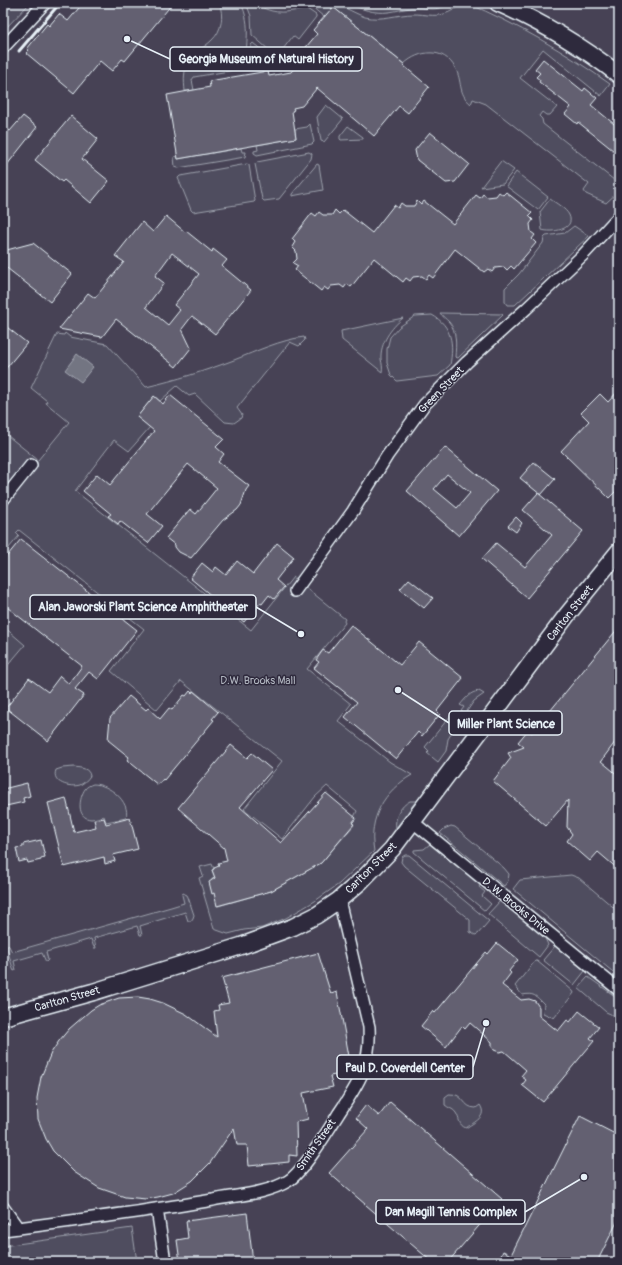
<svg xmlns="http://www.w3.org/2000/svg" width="622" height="1265" font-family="Pangolin,sans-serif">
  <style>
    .built { fill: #464354 }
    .green { fill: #504e5f; stroke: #9ca0ac }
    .water { fill: #737482; stroke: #a2a6b1 }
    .building { fill: #636171; stroke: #e8f1f8; fill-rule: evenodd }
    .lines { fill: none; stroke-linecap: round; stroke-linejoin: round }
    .street-casing { stroke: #e8f1f8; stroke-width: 14 }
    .secondary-casing { stroke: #e8f1f8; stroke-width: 19 }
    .street { stroke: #2f2a3d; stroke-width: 11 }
    .secondary { stroke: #2f2a3d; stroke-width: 16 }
    .rail { stroke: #e8f1f8; stroke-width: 3 }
    .labels { text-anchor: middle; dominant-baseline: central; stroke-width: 3; stroke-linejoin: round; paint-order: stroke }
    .street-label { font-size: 11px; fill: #e8f1f8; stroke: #2f2a3d }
    .park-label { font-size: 11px; fill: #b3b8c2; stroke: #2f2a3d }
    .leader { fill: none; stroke: #e8f1f8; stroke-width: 1.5 }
    .callout-dot { fill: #e8f1f8; stroke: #2f2a3d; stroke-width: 1.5 }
    .callout { fill: #2f2a3d; stroke: #e8f1f8; stroke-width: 1.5 }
    .callout-label { font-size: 12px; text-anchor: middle; font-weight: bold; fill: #e8f1f8 }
  </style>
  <rect width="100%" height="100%" fill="#3a3648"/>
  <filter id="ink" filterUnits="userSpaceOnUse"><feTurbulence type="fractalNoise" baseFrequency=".025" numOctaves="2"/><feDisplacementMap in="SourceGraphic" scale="8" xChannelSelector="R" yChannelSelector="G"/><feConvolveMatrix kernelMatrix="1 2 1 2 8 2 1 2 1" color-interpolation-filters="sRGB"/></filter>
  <g filter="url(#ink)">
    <rect class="built" x="3" y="3" width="616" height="1259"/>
    <g class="green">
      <path d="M 10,3 L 30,3 L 3,31 L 3,19 Z"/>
      <path d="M 219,3 L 241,3 C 252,27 245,43 246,68 L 194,77 L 192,80 L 194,90 L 185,91 C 184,81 183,71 189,61 C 195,51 204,48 212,40 C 222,31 224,15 219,3 Z"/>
      <path d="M 246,3 C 255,3 263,9 272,11 C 285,14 295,10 307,9 L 316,15 L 316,17 L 298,40 L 293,36 L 277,57 L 252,35 L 251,16 Z"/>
      <path d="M 325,3 C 340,3 351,12 365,17 C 382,21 397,14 414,14 C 424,14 434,17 444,14 C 451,12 457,8 462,3 L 467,3 C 517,24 565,52 610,84 L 601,96 L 543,49 L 520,78 L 557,107 L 550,115 L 546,115 L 542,112 L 539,116 L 542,119 L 543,124 L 619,184 L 619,191 L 606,203 L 586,194 L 584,191 L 589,184 L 486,104 L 473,99 L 471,104 C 457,93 463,81 455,68 C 444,47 419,50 404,64 L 333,7 L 324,17 L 312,7 Z"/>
      <path d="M 347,3 L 453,3 C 432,13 430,7 411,8 C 403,9 396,11 389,12 C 374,14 361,9 347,3 Z"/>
      <path d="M 253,43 L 270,57 L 269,63 L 252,67 L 250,66 L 251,45 Z"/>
      <path d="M 326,105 L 343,119 L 324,142 L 321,141 L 317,117 Z"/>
      <path d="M 310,124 L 314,142 L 312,144 L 257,155 L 254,153 L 254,151 L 258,150 L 257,145 L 296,138 L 295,129 L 307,127 Z"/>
      <path d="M 348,126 L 363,137 L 363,139 L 341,140 L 340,139 L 340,136 Z"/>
      <path d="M 241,148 L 242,152 L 246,152 L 245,157 L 178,168 L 175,167 L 174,157 L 177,156 L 178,159 Z"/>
      <path d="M 309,152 L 312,154 L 311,159 L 279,199 L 264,201 L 262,199 L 255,164 L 257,162 Z"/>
      <path d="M 501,161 L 514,170 L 503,184 L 481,187 Z"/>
      <path d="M 247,164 L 249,165 L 255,201 L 254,202 L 193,212 L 191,210 L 178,178 L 180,176 Z"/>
      <path d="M 317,164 L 319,165 L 323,190 L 292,196 L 292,194 Z"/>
      <path d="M 516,172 L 548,197 L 538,210 L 506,186 Z"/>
      <path d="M 550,199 C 556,203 566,209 569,215 C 576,230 551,233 542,230 L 540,212 Z"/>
      <path d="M 574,226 L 589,236 L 515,305 L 507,305 L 505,302 L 505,288 L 519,274 L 543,243 L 544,238 L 546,236 L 565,233 Z"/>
      <path d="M 440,313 L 502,314 L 503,315 L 458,358 L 455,357 C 456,345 457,331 449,322 C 446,319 442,316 440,313 Z"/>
      <path d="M 432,315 C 452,326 454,344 450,365 L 438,376 L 397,381 L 391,375 L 387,363 L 387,349 L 390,337 L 399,327 L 415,316 Z"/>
      <path d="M 403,318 C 391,328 380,343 381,359 C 382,364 383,367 382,372 L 342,340 L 341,331 Z"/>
      <path d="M 65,333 L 70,337 L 107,344 L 146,387 C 176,380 205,371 234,360 C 257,351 280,340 304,337 L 305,340 L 299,346 L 290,342 L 237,408 L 242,415 L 241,418 L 234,423 L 225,422 L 195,394 L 189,396 L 177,386 L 160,401 L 154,396 L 137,417 L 150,427 L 129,451 L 114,440 L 75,491 L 251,630 L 293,577 L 345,619 L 344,621 L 345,623 L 307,669 L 351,704 L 338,721 L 390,762 L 412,775 C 384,791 368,818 374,851 L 339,884 L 315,901 L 286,918 L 262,928 L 244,930 L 228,934 L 214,929 L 199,878 L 203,876 L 200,867 L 212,864 L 214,869 L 212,870 L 215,878 L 212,879 L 212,880 L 218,906 L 271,891 L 321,863 L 354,825 L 352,823 L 356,818 L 354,817 L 357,811 L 327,786 L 315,797 L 282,839 L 244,809 L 282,761 L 181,681 L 157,710 L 111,671 L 144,629 L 19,530 L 16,533 L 19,536 L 3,555 L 3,432 L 38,460 L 69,422 L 46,403 L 47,401 L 31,388 L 57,334 L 64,335 Z"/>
      <path d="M 3,626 L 25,645 L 3,671 Z"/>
      <path d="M 479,691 L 484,694 L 474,701 L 465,714 L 461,711 L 464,707 L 460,705 C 466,698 470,692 479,691 Z"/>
      <path d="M 451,715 L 459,716 L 462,719 L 451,734 L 448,739 L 446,751 L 438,762 L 427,753 L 429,751 L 425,747 Z"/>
      <path d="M 74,767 C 81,768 89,768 90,776 C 87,780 84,783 80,785 C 70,788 51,783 56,770 L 62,768 Z"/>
      <path d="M 93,784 C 108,784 131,801 126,818 L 106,822 L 104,816 C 100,817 95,819 91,819 C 76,818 79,798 85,789 C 86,787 90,785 93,784 Z"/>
      <path d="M 410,801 L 416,801 L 396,828 C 394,818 400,806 410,801 Z"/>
      <path d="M 451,826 L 455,827 L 504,868 L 509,874 L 508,881 L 504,886 L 440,833 L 444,829 Z"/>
      <path d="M 430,844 L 481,884 L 479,887 L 485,892 L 482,896 L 491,904 L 485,911 L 414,852 L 414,850 L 424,849 Z"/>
      <path d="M 405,855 L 409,855 L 489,921 L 478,934 L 475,935 L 470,932 L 470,920 L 404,866 L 401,862 L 402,857 Z"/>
      <path d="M 571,875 L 579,878 L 619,912 L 619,977 L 513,889 L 520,880 Z"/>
      <path d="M 183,893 L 187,895 L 188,897 L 194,915 L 193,918 L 191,921 L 188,921 L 185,912 L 140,926 L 142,935 L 140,935 L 137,926 L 94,938 L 96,948 L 94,948 L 91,939 L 46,952 L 48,960 L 46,962 L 42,953 L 14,961 L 16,970 L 14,971 L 13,969 L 7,948 L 8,945 L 9,946 L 12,952 L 171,907 L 184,903 L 182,895 Z"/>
      <path d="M 500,901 L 545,938 L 548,945 L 539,957 L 488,914 Z"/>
      <path d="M 555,946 L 585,971 L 574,985 L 543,960 Z"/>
      <path d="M 535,961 L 537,961 L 573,991 L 574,993 L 554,1018 L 543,1013 L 544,1004 C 535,995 534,993 522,995 L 515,986 Z"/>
      <path d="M 588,977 L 619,999 L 619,1018 L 606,1012 L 578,988 Z"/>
      <path d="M 449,1094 C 465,1093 462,1108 476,1108 L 480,1105 C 488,1117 474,1122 466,1128 C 458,1125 460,1119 456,1113 C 454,1109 448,1108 445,1105 L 445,1097 Z"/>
      <path d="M 132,1228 L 137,1262 L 3,1262 L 3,1246 Z"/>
    </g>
    <path class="water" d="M 77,354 L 93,367 L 81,382 L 65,370 Z"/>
    <g class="building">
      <path d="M 83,3 L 173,3 L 125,61 L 122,59 L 112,71 L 100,61 L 74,93 L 26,53 L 29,50 L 27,49 L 47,24 L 49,26 L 59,14 L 68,21 Z"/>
      <path d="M 333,7 L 405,65 L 404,66 L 429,87 L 408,113 L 399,106 L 374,136 L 317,88 L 302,106 L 293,108 L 294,110 L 292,111 L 296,138 L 178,159 L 167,95 L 210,87 L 209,81 L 268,71 L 269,76 L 291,72 L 309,50 L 306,47 L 317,34 L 313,30 Z"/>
      <path d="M 543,59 L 583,91 L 585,88 L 597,98 L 591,105 L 619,128 L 619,155 L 578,122 L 577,124 L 565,114 L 571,107 L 539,82 L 540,80 L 536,77 L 540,73 L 535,69 Z"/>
      <path d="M 23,116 L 37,127 L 3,170 L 3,126 L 10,131 Z"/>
      <path d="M 71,116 L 98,139 L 82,159 L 109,181 L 91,203 L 64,180 L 62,182 L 35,160 Z"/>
      <path d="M 430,132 L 469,164 L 455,182 L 446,183 L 417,160 L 415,150 Z"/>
      <path d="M 499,192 L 503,195 L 506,192 L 532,213 L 529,216 L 533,220 L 530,224 L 531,232 L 535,235 L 532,239 L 536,243 L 514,269 L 511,266 L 507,270 L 504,267 L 495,268 L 492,272 L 488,269 L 484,272 L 455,249 L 433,278 L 429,275 L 426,279 L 422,276 L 413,277 L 410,281 L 406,278 L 403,282 L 374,258 L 351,287 L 347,284 L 344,288 L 340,285 L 331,286 L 328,290 L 324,287 L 321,291 L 295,270 L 298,266 L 293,263 L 297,259 L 296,251 L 292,247 L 295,242 L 292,239 L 312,213 L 316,216 L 319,212 L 323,215 L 332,215 L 335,210 L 339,214 L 343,210 L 372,233 L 394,205 L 398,208 L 401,203 L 405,206 L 414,206 L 417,201 L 421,205 L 424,201 L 453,224 L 476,195 L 480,198 L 483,194 L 487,197 L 496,196 Z"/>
      <path d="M 166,216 L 185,232 L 186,231 L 212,252 L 213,249 L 227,260 L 222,266 L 251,290 L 215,334 L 192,316 L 182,329 L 191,348 L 176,367 L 116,319 L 102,337 L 59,329 L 88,293 L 95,298 L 124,262 L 115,256 L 142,222 L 153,232 ZM 172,253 L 199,274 L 174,305 L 180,310 L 168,325 L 146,307 L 164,283 L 155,276 Z"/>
      <path d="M 33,243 L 72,274 L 50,302 L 3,265 L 3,251 Z"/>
      <path d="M 3,324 L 27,343 L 3,372 Z"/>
      <path d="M 619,390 L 619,488 L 609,498 L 561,451 L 589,421 L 581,413 L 600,394 L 608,402 Z"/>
      <path d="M 170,395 L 224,439 L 216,447 L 224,454 L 218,462 L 249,486 L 246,490 L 241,505 L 237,510 L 223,520 L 191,558 L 179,552 L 175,547 L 175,545 L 166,538 L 190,509 L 196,514 L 217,488 L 188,464 L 147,514 L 162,526 L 148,543 L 120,521 L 118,524 L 108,516 L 111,514 L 83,491 L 97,474 L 110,485 L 154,431 L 137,417 L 154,396 L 163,404 Z"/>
      <path d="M 445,447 L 497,491 L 459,536 L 407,491 ZM 447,474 L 470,493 L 457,508 L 434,489 Z"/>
      <path d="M 534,462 L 555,479 L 541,495 L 520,478 Z"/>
      <path d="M 538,493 L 583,531 L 527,598 L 482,559 L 496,543 L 525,567 L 552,535 L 523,510 Z"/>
      <path d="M 516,517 L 522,523 L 516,532 L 508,526 Z"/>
      <path d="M 21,539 L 137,630 L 98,679 L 89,672 L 75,689 L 84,695 L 48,741 L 6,708 L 29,678 L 48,692 L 60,676 L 69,684 L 82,666 L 3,604 L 3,561 Z"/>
      <path d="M 277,543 L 294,557 L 276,580 L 284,587 L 274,599 L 269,595 L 262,604 L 260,603 L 244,622 L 222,605 L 222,606 L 212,598 L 213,597 L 190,578 L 202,563 L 213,572 L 216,567 L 226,575 L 237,561 L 253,574 Z"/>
      <path d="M 409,579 L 433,598 L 424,608 L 400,589 Z"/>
      <path d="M 351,625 L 400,665 L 419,642 L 463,678 L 437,711 L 440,714 L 422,736 L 418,732 L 396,759 L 345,717 L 357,702 L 314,668 L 319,662 L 316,660 L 323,650 L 328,653 Z"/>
      <path d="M 619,627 L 619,737 L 601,761 L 619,776 L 619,870 L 598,852 L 590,861 L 567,841 L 572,834 L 567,827 L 568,800 L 546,826 L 493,781 L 511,758 L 508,753 L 524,747 L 518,742 L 528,730 L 532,733 Z"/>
      <path d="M 190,691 L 192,693 L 193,691 L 218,712 L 212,719 L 214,720 L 164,780 L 163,779 L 158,785 L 127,760 L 129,757 L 108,740 L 110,718 L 129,696 L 146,710 L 148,708 L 160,719 L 169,708 L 172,710 L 184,695 L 186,696 Z"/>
      <path d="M 231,745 L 247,758 L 252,753 L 272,770 L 240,807 L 281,843 L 326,793 L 356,818 L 352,823 L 354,824 L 321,863 L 271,891 L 217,906 L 214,893 L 212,894 L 209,882 L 215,878 L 212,870 L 214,869 L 214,868 L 219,866 L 218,863 L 227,861 L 224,848 L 178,808 Z"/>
      <path d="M 27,783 L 30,796 L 23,798 L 24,802 L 6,806 L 3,789 Z"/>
      <path d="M 66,798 L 74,832 L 96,827 L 94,820 L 104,818 L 106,824 L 130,818 L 138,849 L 113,855 L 115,861 L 105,864 L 104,857 L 64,867 L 48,803 Z"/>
      <path d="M 41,840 L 45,857 L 41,858 L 41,860 L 28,863 L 27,860 L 19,862 L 16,848 L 23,847 L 23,844 Z"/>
      <path d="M 497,943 L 518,960 L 509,971 L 511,973 L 502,985 L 521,1000 L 529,999 L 535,1001 L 539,1007 L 539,1016 L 558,1031 L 567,1020 L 570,1022 L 579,1011 L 599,1027 L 590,1038 L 594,1041 L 543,1102 L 522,1085 L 526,1080 L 521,1076 L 526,1070 L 504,1051 L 499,1052 L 494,1050 L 492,1046 L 492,1042 L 470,1023 L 465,1029 L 462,1026 L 446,1047 L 421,1026 L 433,1011 L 435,1013 L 486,952 L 488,954 Z"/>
      <path d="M 318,953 L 331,994 L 337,992 L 352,1072 L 330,1076 L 333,1087 L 303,1093 L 308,1119 L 296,1122 L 297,1156 L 289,1155 L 289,1162 L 249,1166 L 247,1145 L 237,1145 L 234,1128 L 210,1163 L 192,1181 L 173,1193 L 158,1197 L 146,1199 L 125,1197 L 99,1188 L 74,1172 L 53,1151 L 46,1139 L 38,1119 L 37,1098 L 41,1077 L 51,1053 L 59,1041 L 69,1029 L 91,1010 L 99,1005 L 119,998 L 138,997 L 150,999 L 163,1003 L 186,1014 L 217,1037 L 214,1011 L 219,1010 L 218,1005 L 229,1003 L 222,978 Z"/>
      <path d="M 390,1102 L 502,1199 L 448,1262 L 432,1262 L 329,1173 L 368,1129 L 356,1118 L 366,1105 L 379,1116 Z"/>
      <path d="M 580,1116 L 619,1136 L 619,1218 L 597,1262 L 498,1262 L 503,1251 L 511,1255 Z"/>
      <path d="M 247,1213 L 253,1262 L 180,1262 L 177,1240 L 188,1238 L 186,1221 Z"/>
    </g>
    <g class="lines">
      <defs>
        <g id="street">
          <path d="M 3,48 L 45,3"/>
          <path d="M 3,500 L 31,465"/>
          <path d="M 295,591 L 353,511 L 387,456 L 424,405 L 467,362 L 526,309 L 583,255 L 619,216"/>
          <path d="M 413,822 L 619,990"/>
          <path d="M 3,1207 L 18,1228"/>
          <path d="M 157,1209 L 165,1262"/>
          <path d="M 3,1230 C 73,1221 143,1212 213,1200 C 238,1195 266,1194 288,1181 C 303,1172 329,1129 339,1113 C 359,1083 371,1065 369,1027 L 339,900"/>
        </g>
        <g id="secondary">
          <path d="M 498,3 C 541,22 582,46 619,75"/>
          <path d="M 3,1017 L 93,992 L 241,946 L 293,927 L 317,915 L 339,900 L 361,881 L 392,849 L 567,615 L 619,551"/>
        </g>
      </defs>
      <use href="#street" class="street-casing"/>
      <use href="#secondary" class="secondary-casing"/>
      <use href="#street" class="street"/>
      <use href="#secondary" class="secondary"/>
      <path class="rail" d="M 19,51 L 60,3"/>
    </g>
  </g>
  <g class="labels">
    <g class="street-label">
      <text transform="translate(441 390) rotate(-46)">Green Street</text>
      <text transform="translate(570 613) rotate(-52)">Carlton Street</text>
      <text transform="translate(371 868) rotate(-45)">Carlton Street</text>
      <text transform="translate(516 906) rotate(39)">D. W. Brooks Drive</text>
      <text transform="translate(67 999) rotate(-16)">Carlton Street</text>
      <text transform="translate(316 1145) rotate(-55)">Smith Street</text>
    </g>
    <g class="park-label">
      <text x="258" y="680">D.W. Brooks Mall</text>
    </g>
  </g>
  <path class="leader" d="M127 39L170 59M301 634L256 607M398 690L449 723M486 1023L473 1067M584 1177L525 1212"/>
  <g class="callout-dot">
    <circle cx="127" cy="39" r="4"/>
    <circle cx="301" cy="634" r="4"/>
    <circle cx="398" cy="690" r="4"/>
    <circle cx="486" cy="1023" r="4"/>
    <circle cx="584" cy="1177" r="4"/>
  </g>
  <g class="callout">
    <rect x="170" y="47" width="192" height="24" rx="4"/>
    <rect x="30" y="595" width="226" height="24" rx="4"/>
    <rect x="449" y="711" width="113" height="24" rx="4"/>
    <rect x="337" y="1055" width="136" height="24" rx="4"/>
    <rect x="376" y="1200" width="149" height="24" rx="4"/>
  </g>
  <g class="callout-label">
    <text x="266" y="63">Georgia Museum of Natural History</text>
    <text x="143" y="611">Alan Jaworski Plant Science Amphitheater</text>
    <text x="506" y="728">Miller Plant Science</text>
    <text x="405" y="1072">Paul D. Coverdell Center</text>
    <text x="451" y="1216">Dan Magill Tennis Complex</text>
  </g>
  <rect width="622" height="1265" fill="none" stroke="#2f2a3d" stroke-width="16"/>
  <rect x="8" y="8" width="606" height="1249" fill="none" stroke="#e8f1f8" stroke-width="1.5" filter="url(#ink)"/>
</svg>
